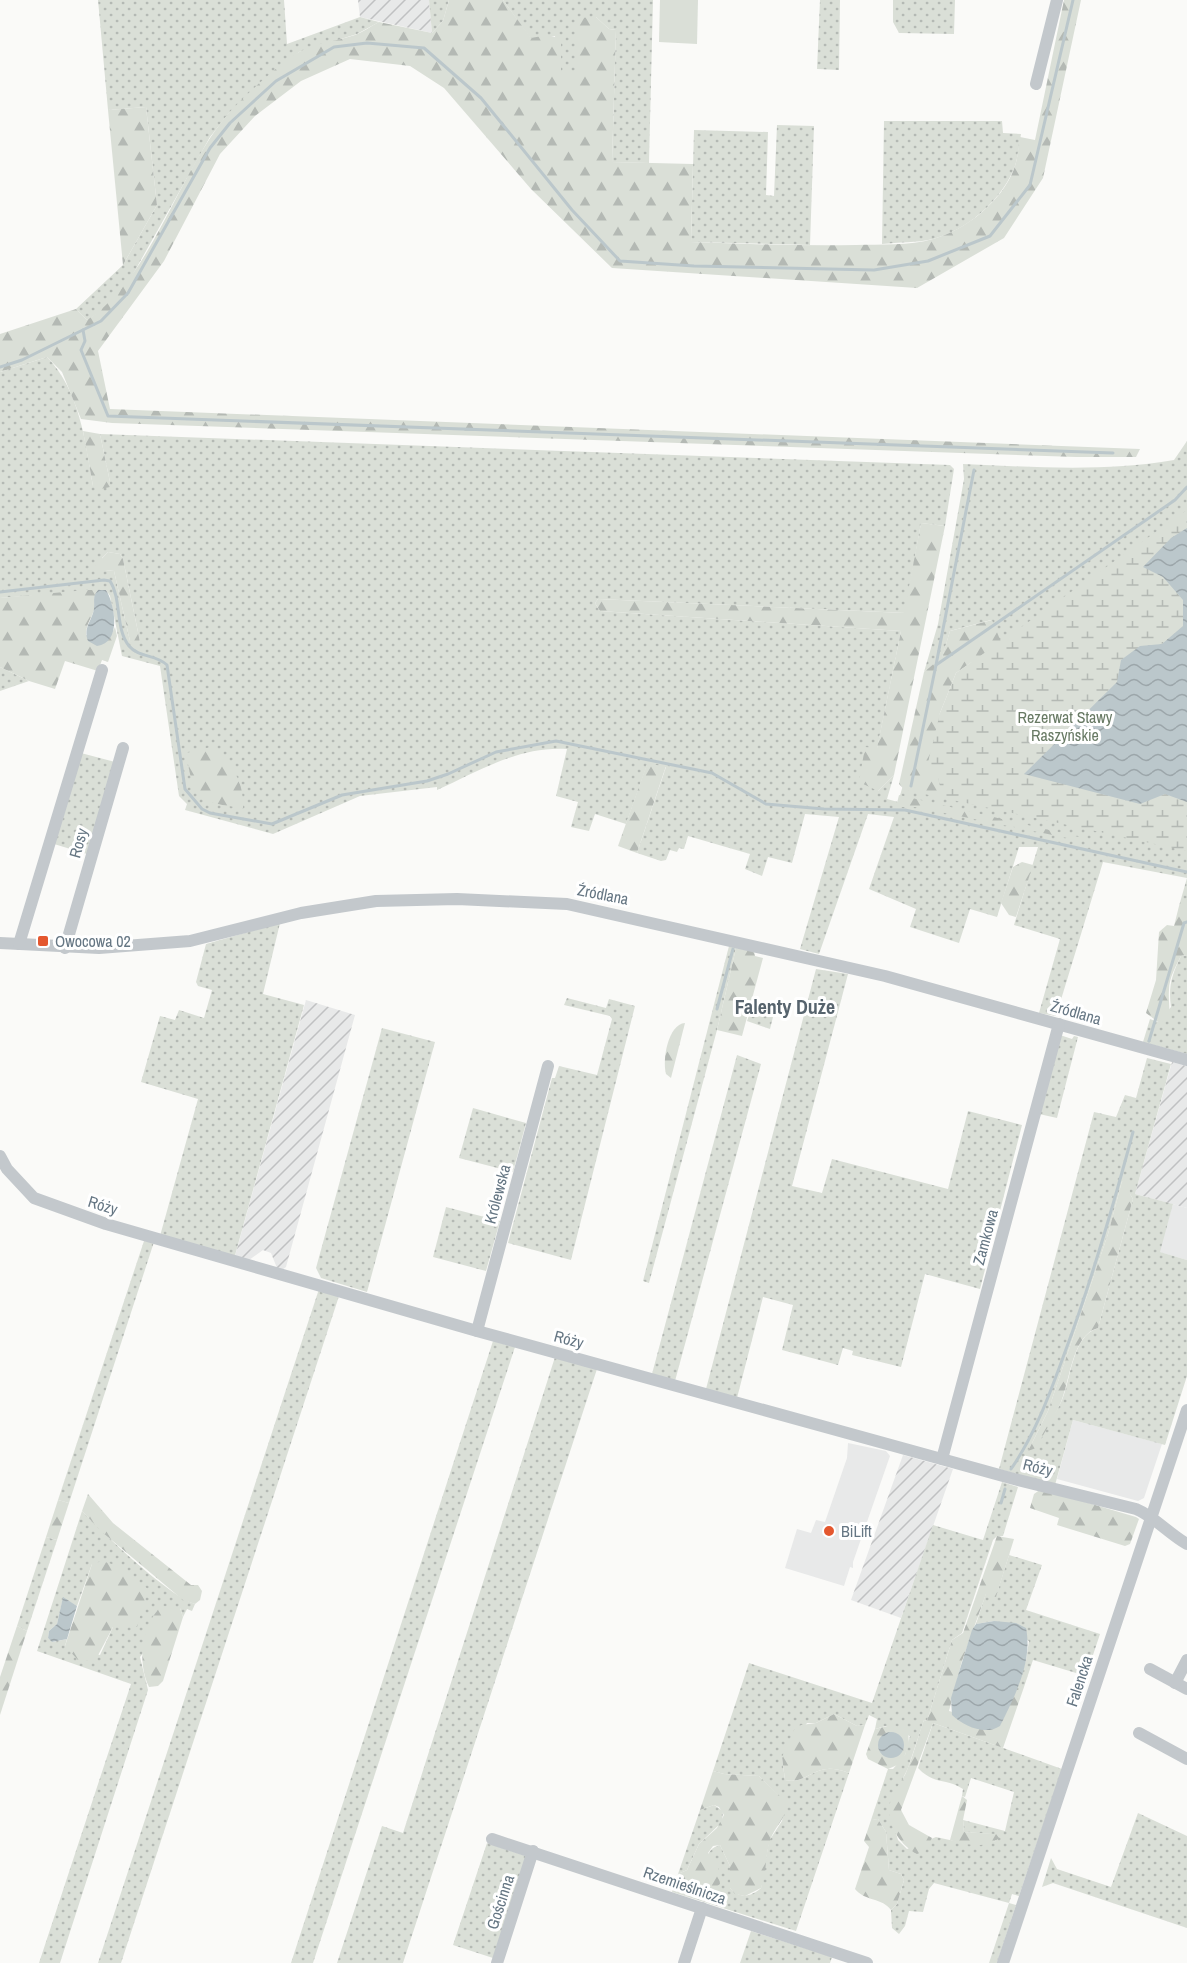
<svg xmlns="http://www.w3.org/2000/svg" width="1187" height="1963" font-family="'Archivo Narrow',sans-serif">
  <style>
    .built { fill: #e8e9e9 }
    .industrial { fill: url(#industrial-furrows) }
    .grass { fill: url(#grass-dots); fill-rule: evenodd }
    .forest { fill: url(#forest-firs) }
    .wetland { fill: url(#wetland-marsh) }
    .garden { fill: #dadfd7 }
    .water { fill: url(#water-waves) }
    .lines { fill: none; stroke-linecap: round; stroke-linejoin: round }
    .stream { stroke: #bbc7cb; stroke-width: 3 }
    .minor { stroke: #c3c8cc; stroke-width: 12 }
    .poi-dot { fill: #e4572e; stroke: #fff; stroke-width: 2 }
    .labels { text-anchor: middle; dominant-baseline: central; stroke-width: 6; stroke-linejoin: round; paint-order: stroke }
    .park-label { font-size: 16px; fill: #687a64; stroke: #fff }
    .street-label { font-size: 16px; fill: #657683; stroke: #fff }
    .poi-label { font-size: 16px; fill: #657683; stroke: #fff; text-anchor: start }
    .quarter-label { font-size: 20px; font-weight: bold; fill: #57646e; stroke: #fff }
  </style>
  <defs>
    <pattern id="industrial-furrows" width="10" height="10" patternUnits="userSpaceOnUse" patternTransform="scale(1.5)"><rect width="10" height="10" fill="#e8e9e9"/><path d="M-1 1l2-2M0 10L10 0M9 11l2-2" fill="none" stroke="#c0c1c2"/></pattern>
    <pattern id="grass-dots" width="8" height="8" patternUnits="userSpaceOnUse" patternTransform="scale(1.5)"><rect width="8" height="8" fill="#dadfd7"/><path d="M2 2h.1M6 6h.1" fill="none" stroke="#b4b9b4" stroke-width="1.8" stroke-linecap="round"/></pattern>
    <pattern id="forest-firs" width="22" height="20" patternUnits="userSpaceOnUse" patternTransform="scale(1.5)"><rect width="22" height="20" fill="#dadfd7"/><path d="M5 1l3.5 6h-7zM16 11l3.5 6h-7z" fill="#b4b9b4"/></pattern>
    <pattern id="wetland-marsh" width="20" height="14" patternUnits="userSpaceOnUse" patternTransform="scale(1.5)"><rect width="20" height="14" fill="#dadfd7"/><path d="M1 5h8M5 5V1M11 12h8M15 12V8" fill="none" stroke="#b4b9b4"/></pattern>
    <pattern id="water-waves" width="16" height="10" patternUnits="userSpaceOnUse" patternTransform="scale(1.5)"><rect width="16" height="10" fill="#bbc7cb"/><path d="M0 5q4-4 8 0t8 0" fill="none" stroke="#9ca6aa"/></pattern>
  </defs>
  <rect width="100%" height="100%" fill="#fafaf8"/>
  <g class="built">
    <path d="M 1173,1204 L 1187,1208 L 1187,1260 L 1159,1252 Z"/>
    <path d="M 1073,1420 L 1162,1444 L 1144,1498 L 1138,1501 L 1057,1479 Z"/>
    <path d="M 848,1443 L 886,1451 L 890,1456 L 853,1562 L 853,1568 L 850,1567 L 844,1586 L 785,1568 L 797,1529 L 811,1533 L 816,1520 L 825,1522 L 847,1458 Z"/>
  </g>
  <g class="industrial">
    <path d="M 358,0 L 429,0 L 432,33 L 360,17 Z"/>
    <path d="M 306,1000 L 355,1015 L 286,1267 L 282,1270 L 277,1268 L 271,1253 L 263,1250 L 249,1260 L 235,1256 Z"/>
    <path d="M 1172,1062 L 1187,1066 L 1187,1208 L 1135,1194 Z"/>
    <path d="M 903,1455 L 953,1469 L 901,1618 L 851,1600 Z"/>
  </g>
  <g class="grass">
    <path d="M 98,0 L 284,0 L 287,44 L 360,17 L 379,22 L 357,34 L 299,52 L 229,113 L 210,137 L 128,283 L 108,307 L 87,320 L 76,309 L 123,265 L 157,205 L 146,107 L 108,110 Z"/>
    <path d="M 429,0 L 449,0 L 443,21 L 432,33 Z"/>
    <path d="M 503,0 L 653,0 L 649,163 L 612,162 L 616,30 L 609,29 L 596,17 L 576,72 L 560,71 L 555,36 L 531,39 Z"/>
    <path d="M 820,0 L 840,0 L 839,70 L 817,69 Z"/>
    <path d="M 893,0 L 955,0 L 954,34 L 899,33 L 893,22 Z"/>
    <path d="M 884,121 L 1002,121 L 1003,133 L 1021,134 C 1019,145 1018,160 1013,171 C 999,202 967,230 933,239 C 917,243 898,242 882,244 Z"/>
    <path d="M 777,125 L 814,126 L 810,245 L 691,242 L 694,130 L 768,132 L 766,195 L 774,196 Z"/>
    <path d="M 47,357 C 80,391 85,441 93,486 L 110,482 L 100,434 L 950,465 L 954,469 L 945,526 L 921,523 L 905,613 L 598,599 L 595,603 L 600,611 L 901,631 L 877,749 L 878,791 L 894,775 L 887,799 L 898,802 L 910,762 L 994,626 L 991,620 L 950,631 L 942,658 L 924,672 L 938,624 L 964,479 L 963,464 C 1034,467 1104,472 1174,460 L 1187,441 L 1187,938 L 1179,906 L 1187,878 L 1103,862 L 1056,1016 L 1039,1013 L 1060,939 L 1014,925 L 1038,847 L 1019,847 L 997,917 L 970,909 L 959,943 L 910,927 L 916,909 L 869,889 L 894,817 L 868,814 L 819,954 L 800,949 L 839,817 L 805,814 L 792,863 L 768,857 L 762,876 L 745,869 L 750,854 L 688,836 L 684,849 L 679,848 L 677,852 L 670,850 L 666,860 L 661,861 L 637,853 L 666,767 L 647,765 L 626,824 L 595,814 L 589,831 L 571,827 L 578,802 L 556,796 L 567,749 C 519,746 479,771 437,790 L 437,787 L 360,796 L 273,834 L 185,810 L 187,804 L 179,796 L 160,666 L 122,656 L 110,596 L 106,590 L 0,598 L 0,372 ZM 108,552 L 120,554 L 123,559 L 140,642 L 130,641 L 114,571 L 105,570 L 102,558 Z"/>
    <path d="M 0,667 L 29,681 L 0,691 Z"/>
    <path d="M 81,753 L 115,762 L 87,854 L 54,844 Z"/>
    <path d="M 280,923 L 263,994 L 304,1005 L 234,1259 L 160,1236 L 198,1099 L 141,1082 L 160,1016 L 175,1020 L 179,1010 L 204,1018 L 212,990 L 198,986 L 196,982 L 206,944 Z"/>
    <path d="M 729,946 L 736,948 L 717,1030 L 649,1283 L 643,1281 Z"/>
    <path d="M 1187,955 L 1187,1054 L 1143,1042 L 1150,1019 L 1158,1022 L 1171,1007 C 1168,987 1172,974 1181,956 Z"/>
    <path d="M 816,969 L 848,974 L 792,1186 L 822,1193 L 832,1159 L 948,1189 L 968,1111 L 1022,1125 L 980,1289 L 925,1274 L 901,1367 L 852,1355 L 853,1351 L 843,1348 L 838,1365 L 782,1350 L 793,1305 L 763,1297 L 737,1398 L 706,1389 Z"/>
    <path d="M 567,998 L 606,1008 L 609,999 L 635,1006 L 571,1260 L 508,1243 L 552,1078 L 555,1078 L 559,1066 L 597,1075 L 612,1019 L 610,1016 L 564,1005 Z"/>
    <path d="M 752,1007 L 755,1008 L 757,1014 L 773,1017 L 770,1029 L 747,1021 Z"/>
    <path d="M 382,1028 L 435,1042 L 367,1292 L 321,1278 L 316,1268 Z"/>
    <path d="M 1060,1035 L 1072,1039 L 1074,1036 L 1078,1037 L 1057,1118 L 1039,1114 Z"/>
    <path d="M 737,1055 L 761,1064 L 675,1381 L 652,1374 Z"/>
    <path d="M 1147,1058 L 1171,1064 L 1135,1194 L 1173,1204 L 1160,1252 L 1187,1260 L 1187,1376 L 1165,1445 L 1073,1420 L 1055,1485 L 999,1469 L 1094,1112 L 1116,1117 L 1125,1095 L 1136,1098 ZM 1122,1181 L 1133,1199 L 1098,1328 C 1072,1336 1071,1379 1062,1400 C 1054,1418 1039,1435 1028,1451 L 1048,1411 L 1108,1234 Z"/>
    <path d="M 473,1108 L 526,1123 L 513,1172 L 459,1158 Z"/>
    <path d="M 446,1207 L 500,1221 L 486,1271 L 433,1257 Z"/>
    <path d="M 144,1241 L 154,1242 L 69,1503 L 58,1500 Z"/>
    <path d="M 319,1289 L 340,1293 L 121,1963 L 98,1963 Z"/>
    <path d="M 493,1341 L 515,1347 L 313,1963 L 291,1963 Z"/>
    <path d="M 555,1357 L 597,1369 L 403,1963 L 337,1963 L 382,1826 L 403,1833 Z"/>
    <path d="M 1002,1482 L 1018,1487 L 1003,1536 L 997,1536 L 993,1540 L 962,1633 L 952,1640 L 927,1721 L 924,1720 L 908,1768 L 891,1803 L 890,1814 L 898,1840 L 907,1849 L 936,1837 L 968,1844 L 996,1841 L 991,1834 L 964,1832 L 963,1820 L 1005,1831 L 1014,1792 L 971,1778 L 965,1797 L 962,1796 L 963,1789 C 944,1777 936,1786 918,1768 L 933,1723 L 1062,1769 L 1019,1896 L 1012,1894 L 1009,1903 L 1016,1905 L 997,1963 L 989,1963 L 1009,1903 L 934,1883 L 929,1889 L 923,1912 L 909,1911 L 905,1926 L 899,1934 L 892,1928 L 891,1910 L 897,1904 L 904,1880 L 901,1874 L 889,1870 L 886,1832 L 878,1819 L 871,1820 L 888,1769 L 893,1769 L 905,1755 L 910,1736 L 886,1726 L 875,1729 L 877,1719 L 869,1715 L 865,1725 L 857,1726 L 834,1714 L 816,1723 L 807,1723 L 782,1757 L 785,1780 C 811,1785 813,1759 849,1773 L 796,1931 L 685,1896 L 696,1882 L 702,1884 C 705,1869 703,1849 720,1845 L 730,1866 L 730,1888 C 739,1899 751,1897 761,1888 L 769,1841 L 782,1821 L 785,1802 L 759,1776 L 724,1774 L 713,1771 L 749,1663 L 872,1703 L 933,1525 L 983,1540 Z"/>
    <path d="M 82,1511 C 104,1534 167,1595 195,1604 L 192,1611 L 187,1609 L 183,1617 L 180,1608 L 140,1657 L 148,1690 L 60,1963 L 39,1963 L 131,1684 L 37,1651 ZM 92,1564 L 113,1627 L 100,1655 L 65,1646 L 67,1639 L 53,1642 L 48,1638 L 49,1631 L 57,1624 L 63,1598 L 77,1606 Z"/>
    <path d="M 46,1537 L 57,1540 L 27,1631 L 17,1626 Z"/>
    <path d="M 1009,1555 L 1042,1565 L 1026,1610 L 1100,1634 L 1086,1676 L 1033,1660 L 1023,1690 L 1016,1690 L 1026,1660 L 1029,1641 L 994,1621 L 976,1624 L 986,1593 L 996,1596 Z"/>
    <path d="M 714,1805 L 723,1811 L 722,1822 L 699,1844 L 687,1870 L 678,1874 L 700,1810 Z"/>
    <path d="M 1138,1813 L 1187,1836 L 1187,1928 L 1053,1883 L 1042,1887 L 1051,1858 L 1057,1869 L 1111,1887 Z"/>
    <path d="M 487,1843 L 526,1856 L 493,1958 L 453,1945 Z"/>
    <path d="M 751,1931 L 832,1957 L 830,1963 L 740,1963 Z"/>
  </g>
  <g class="forest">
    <path d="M 449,0 L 503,0 L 531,38 L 548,35 L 561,39 L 561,71 L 576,71 L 577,18 L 596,17 L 609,29 L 616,30 L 612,162 L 693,164 L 691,242 C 746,244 801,246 856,245 C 880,244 910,246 933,239 C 966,230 1002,201 1014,169 C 1018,159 1018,147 1020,137 L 1035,140 L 1064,0 L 1081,0 L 1043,178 L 1004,238 L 917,288 L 612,268 L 531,189 L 444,88 L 410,66 L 350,59 L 301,81 L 255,116 L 220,154 L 164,261 L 98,351 L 110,409 L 1140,449 L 1136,457 L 1076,457 L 112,423 L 81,419 L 62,372 L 47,357 L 0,372 L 0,334 L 76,309 L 87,320 C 151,279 177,175 227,115 C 241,99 280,63 299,52 C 315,43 337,41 355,35 C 363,32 371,26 379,22 L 432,33 L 443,21 Z"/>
    <path d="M 146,107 L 157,205 L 123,265 L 108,110 Z"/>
    <path d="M 83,431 L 100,434 L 110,482 L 110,487 L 96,490 L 93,486 Z"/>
    <path d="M 921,523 L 945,526 L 894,775 L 878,791 L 859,782 L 865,747 L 877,748 L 901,631 L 600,611 L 595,603 L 598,599 L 904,613 Z"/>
    <path d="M 108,552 L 120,554 L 123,559 L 140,642 L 136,644 L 130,641 L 114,571 L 105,570 L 96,575 L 93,568 Z"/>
    <path d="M 86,590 L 98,590 C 92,598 96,602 94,610 C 91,620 87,621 86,635 L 109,639 L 115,627 L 117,636 L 108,662 L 102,660 L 98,671 L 65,661 L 55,689 L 29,681 L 0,667 L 0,598 Z"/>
    <path d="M 992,620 L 1001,642 L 956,673 L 940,713 L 928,763 L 938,778 L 943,798 L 905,790 L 899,784 L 924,672 L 942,657 L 950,631 Z"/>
    <path d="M 211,747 C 232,763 244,781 243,808 C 196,802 194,799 186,753 Z"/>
    <path d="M 647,764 L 666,766 L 637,853 L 618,846 Z"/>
    <path d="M 899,795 L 1083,838 L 1082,841 L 915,807 L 896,807 Z"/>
    <path d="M 1022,862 L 1033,865 L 1016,917 L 1009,915 L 1001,903 L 1013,867 Z"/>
    <path d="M 1187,905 L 1187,955 L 1181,956 C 1176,966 1169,978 1169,990 C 1168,1001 1171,1008 1168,1020 L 1158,1022 L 1146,1013 L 1156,980 L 1159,932 L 1167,925 L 1174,926 L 1179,906 Z"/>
    <path d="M 736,948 L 754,951 L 755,956 L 763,958 L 742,1036 L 717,1030 Z"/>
    <path d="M 685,1023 L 671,1078 L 666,1074 C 662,1060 668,1024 685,1023 Z"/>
    <path d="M 1122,1181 L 1129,1185 L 1130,1194 L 1133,1199 L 1098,1328 C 1072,1335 1070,1381 1061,1402 C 1054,1418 1044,1433 1036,1448 L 1028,1451 L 1048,1411 L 1108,1234 Z"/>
    <path d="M 1041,1489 L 1136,1517 L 1139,1519 L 1130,1544 L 1125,1546 L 1057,1525 L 1059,1518 L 1030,1508 L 1034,1494 Z"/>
    <path d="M 88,1494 L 113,1523 L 191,1585 L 198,1585 L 202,1591 L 200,1600 L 195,1604 L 183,1600 L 102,1532 L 82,1511 Z"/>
    <path d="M 58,1500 L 69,1503 L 57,1540 L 46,1537 Z"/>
    <path d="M 997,1536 L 1014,1539 L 996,1597 L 986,1594 L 962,1661 L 949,1711 L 1000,1725 L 1016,1690 L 1023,1690 L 1003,1748 L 933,1723 L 901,1810 L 909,1825 L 932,1838 L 925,1851 L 917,1854 C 897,1843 882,1817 893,1794 C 897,1786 904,1779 907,1770 C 914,1754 918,1736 924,1720 L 927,1721 L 952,1640 L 963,1633 Z"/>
    <path d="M 102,1561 L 115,1565 L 148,1589 L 137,1627 L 113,1627 L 95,1661 L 78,1660 L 65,1646 L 92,1564 Z"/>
    <path d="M 162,1606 L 180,1608 L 183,1617 L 163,1681 L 158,1686 L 149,1687 C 137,1663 141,1624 162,1606 Z"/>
    <path d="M 17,1626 L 27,1631 L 0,1715 L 0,1677 Z"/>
    <path d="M 834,1714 L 857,1726 L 865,1725 L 849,1773 C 813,1759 811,1785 785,1780 L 782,1757 L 794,1730 L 801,1725 L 816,1723 Z"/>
    <path d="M 892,1725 L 908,1730 L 909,1744 L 902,1763 L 888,1769 L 868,1759 L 866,1754 L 875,1729 Z"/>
    <path d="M 713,1771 L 724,1774 L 759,1776 L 786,1802 C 787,1820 775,1825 770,1841 C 765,1855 767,1872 761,1888 L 745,1896 L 735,1894 L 730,1888 L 730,1866 L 720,1845 L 713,1846 L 708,1853 L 718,1866 L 720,1884 C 709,1893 707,1885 696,1883 L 685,1896 L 672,1892 L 678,1874 L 687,1870 L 699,1844 L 717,1828 L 724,1815 L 719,1807 L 714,1805 L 700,1810 Z"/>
    <path d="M 962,1796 L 967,1800 L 963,1820 L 964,1832 L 996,1834 L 999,1838 C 987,1849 964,1845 950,1840 Z"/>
    <path d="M 878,1819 L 886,1832 L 889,1870 L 901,1874 L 904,1880 L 897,1904 L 891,1910 C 883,1898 864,1901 855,1889 L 869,1847 L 864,1841 L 871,1820 Z"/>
  </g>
  <path class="wetland" d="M 1187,510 L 1187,528 L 1171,538 L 1163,577 L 1183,600 L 1183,626 L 1162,644 L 1140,646 L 1117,682 L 1025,774 L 1140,804 L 1165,794 L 1187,802 L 1187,851 L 943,798 L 938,778 L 928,763 L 940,713 L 956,673 Z"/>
  <path class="garden" d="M 660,0 L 698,0 L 697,44 L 659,42 Z"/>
  <g class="water">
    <path d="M 1187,528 L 1187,802 L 1165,794 L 1140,804 L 1024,774 L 1117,682 L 1121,660 L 1140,646 L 1162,644 L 1183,626 L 1183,600 L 1163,577 L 1143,567 L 1171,538 Z"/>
    <path d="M 98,590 L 106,590 C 115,605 122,643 97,646 L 88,641 C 83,627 92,621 94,609 C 95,601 92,597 98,590 Z"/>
    <path d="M 63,1597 L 77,1606 L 67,1639 L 52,1642 L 48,1638 L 49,1631 L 57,1624 Z"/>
    <path d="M 994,1621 L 1016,1623 L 1026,1628 C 1033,1661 1015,1696 1000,1726 C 985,1736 964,1726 952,1715 L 951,1698 L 972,1630 L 976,1624 Z"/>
    <circle cx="891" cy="1745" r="13"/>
  </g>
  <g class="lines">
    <g class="stream">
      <path d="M 83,330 L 85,341 L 81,350 L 108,416 L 1113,453"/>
      <path d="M 0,367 L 22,360 L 101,321 L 128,293 L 210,148 L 230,123 L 276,81 L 334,47 L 367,43 L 424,48 L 481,98 L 572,210 L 620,261 L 694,266 L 874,270 L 928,261 L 990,236 L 1030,185 L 1073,0"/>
      <path d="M 0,592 L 104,580 L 110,581 C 122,600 115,629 129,646 C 139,658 156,654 167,665 L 185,789 L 202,809 L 210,813 L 272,824 L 342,795 L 427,781 L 448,774 L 496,752 L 556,741 L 712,773 L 766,804 L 824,809 L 905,810 L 1187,872"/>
      <path d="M 936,665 L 974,470"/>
      <path d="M 911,786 L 936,665 L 1175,500 L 1187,487"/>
      <path d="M 717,1009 L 733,949"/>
      <path d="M 1149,1041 L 1184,923 L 1187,922"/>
      <path d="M 1011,1469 C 1036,1433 1050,1393 1065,1352 C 1092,1280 1113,1207 1133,1132"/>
      <path d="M 1001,1503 L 1005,1489"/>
    </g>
    <g class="minor">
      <path d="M 1036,84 L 1057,0"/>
      <path d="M 0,943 L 99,948 L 190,941 L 301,913 L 376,901 L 457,899 L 567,904 L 885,976 L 1187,1060"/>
      <path d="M 19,944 L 102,670"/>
      <path d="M 65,948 L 123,748"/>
      <path d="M 0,1156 L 7,1169 L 34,1198 L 106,1224 L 477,1331 L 1014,1479 L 1136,1509 C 1155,1517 1169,1534 1187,1544"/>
      <path d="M 477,1331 L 548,1066"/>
      <path d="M 942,1459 L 1059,1024"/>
      <path d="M 1150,1669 L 1187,1689"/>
      <path d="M 1175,1683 L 1187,1660"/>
      <path d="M 1139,1733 L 1187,1759"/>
      <path d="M 492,1839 L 867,1963"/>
      <path d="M 497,1963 L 533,1851"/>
      <path d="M 684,1963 L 702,1908"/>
      <path d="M 1003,1963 L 1187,1410"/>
    </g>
  </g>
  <g class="poi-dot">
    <rect x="37" y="935" width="12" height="12" rx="3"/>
    <circle cx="829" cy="1531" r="6"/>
  </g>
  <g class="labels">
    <g class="park-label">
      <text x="1065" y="717">Rezerwat Stawy<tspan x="1065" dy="18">Raszyńskie</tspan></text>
    </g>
    <g class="street-label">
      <text transform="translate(78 843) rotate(-74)">Rosy</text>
      <text transform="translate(603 894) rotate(11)">Źródlana</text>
      <text transform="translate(1076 1012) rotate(16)">Źródlana</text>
      <text transform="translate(497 1194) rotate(-75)">Królewska</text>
      <text transform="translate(103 1205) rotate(17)">Róży</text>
      <text transform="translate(985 1237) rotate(-75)">Zamkowa</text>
      <text transform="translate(569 1339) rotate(15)">Róży</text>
      <text transform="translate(1038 1467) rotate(14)">Róży</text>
      <text transform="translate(1079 1681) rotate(-72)">Falencka</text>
      <text transform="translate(685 1885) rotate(19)">Rzemieślnicza</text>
      <text transform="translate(500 1902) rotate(-72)">Gościnna</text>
    </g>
    <g class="poi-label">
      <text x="55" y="941">Owocowa 02</text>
      <text x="841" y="1531">BiLift</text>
    </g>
    <g class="quarter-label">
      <text x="785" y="1006">Falenty Duże</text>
    </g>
  </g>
</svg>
